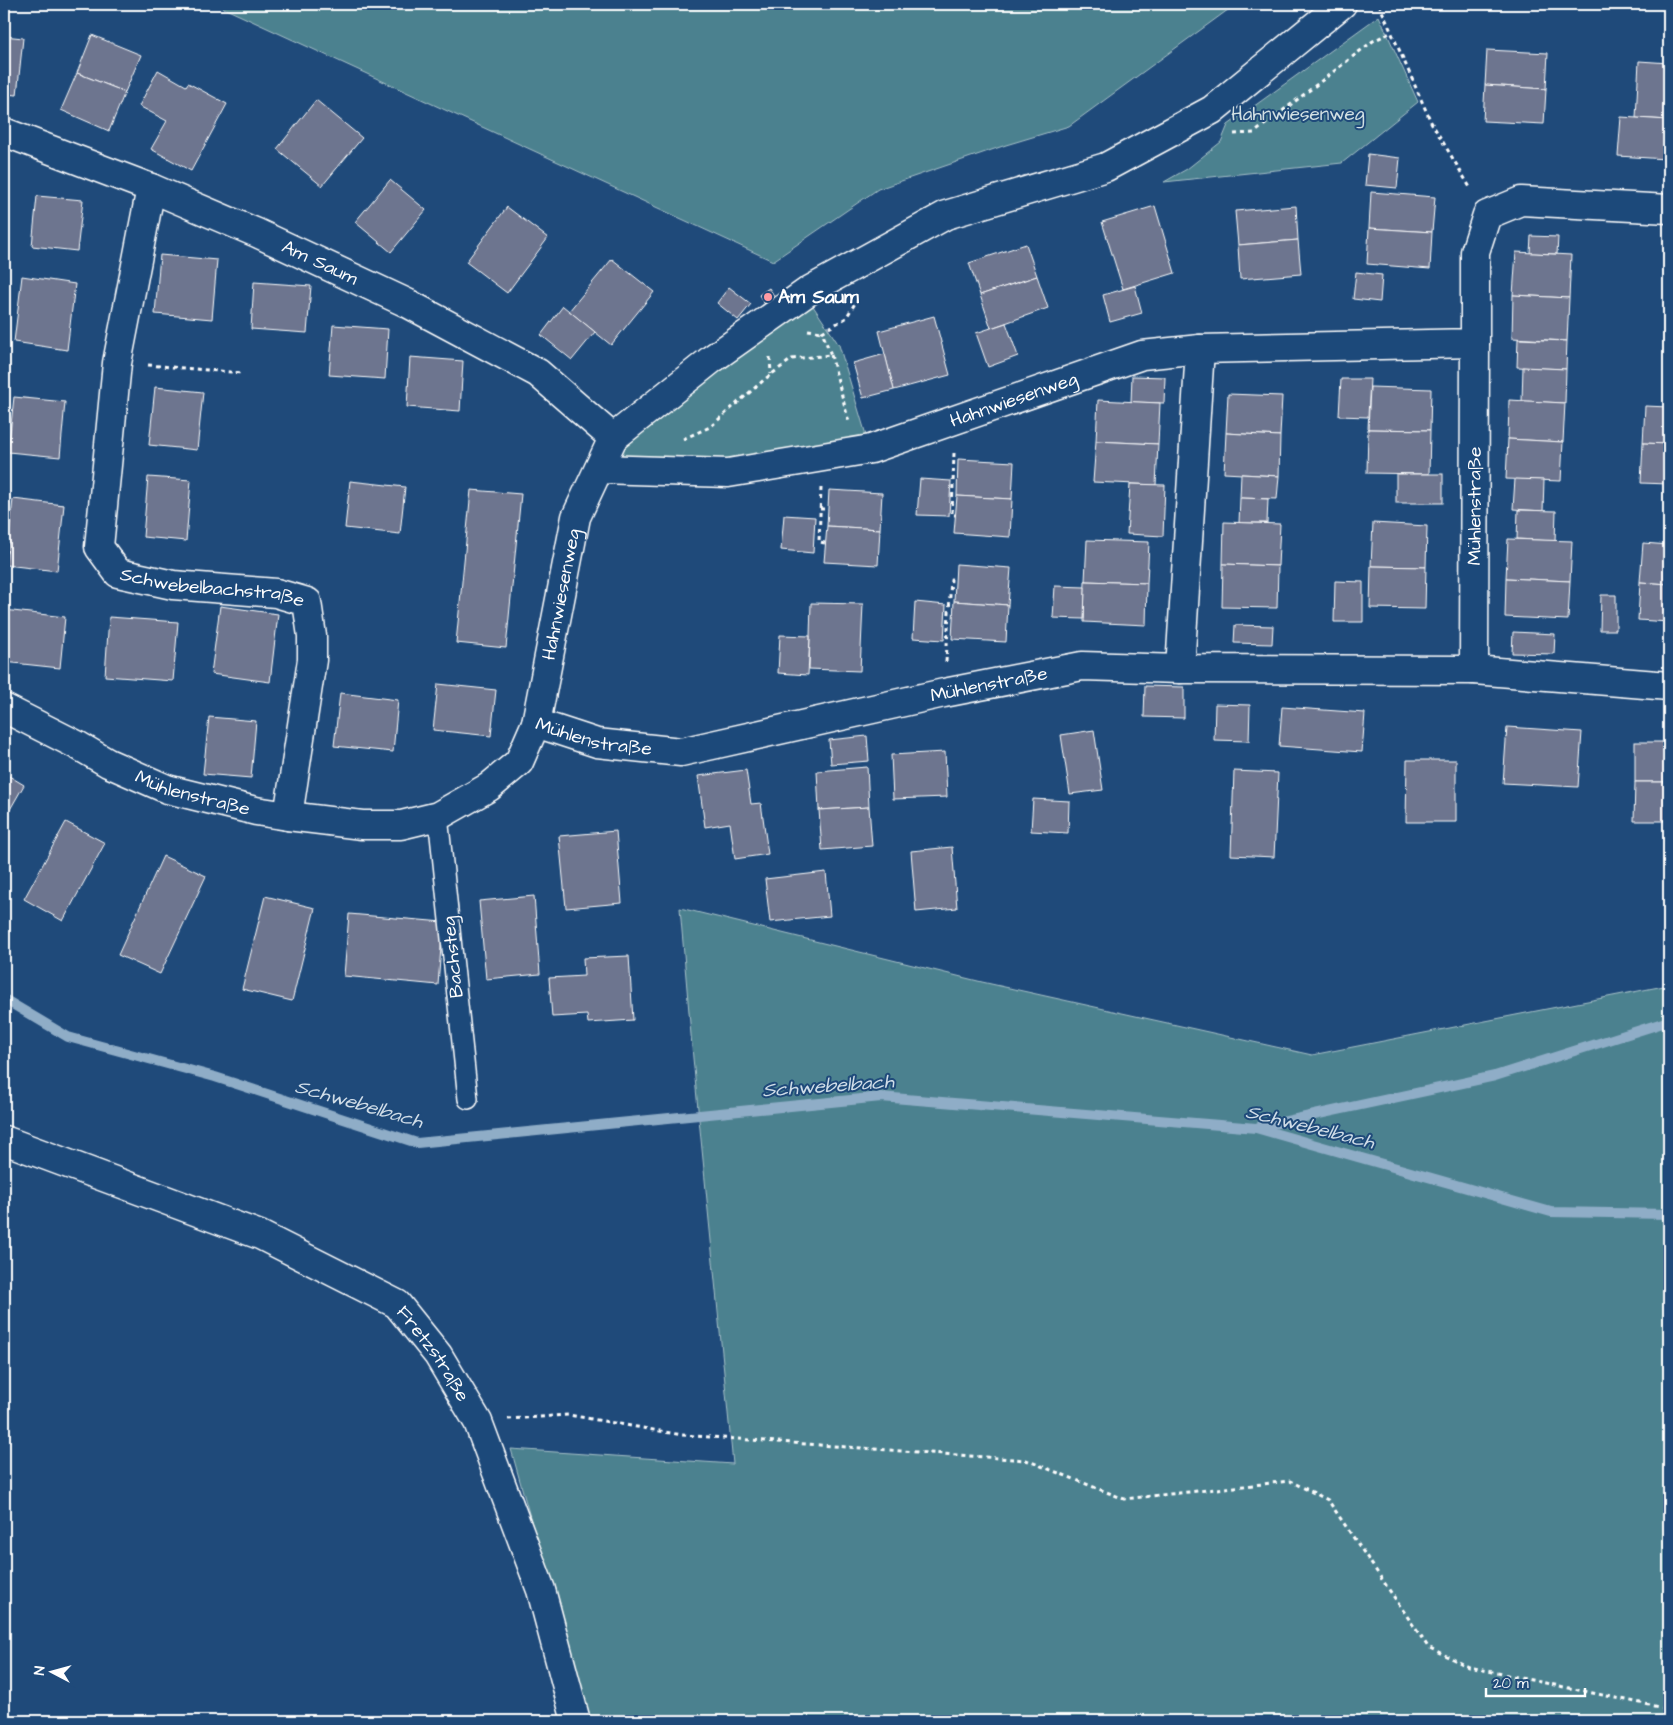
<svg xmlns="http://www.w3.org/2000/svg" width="1673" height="1725" font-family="'Architects Daughter',sans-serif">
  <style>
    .green { fill: #4c818f; stroke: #a6c0c7 }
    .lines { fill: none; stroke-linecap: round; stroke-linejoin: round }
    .stream { stroke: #8fadc7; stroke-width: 10 }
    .building { fill: #6d758f; stroke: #fff }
    .service-casing { stroke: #fff; stroke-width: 22 }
    .minor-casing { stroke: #fff; stroke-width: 31 }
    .path { stroke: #fff; stroke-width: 3; stroke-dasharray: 4 4; stroke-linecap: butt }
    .service { stroke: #1f4a7a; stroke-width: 19 }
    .minor { stroke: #1f4a7a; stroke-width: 28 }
    .poi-dot { fill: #ff9aa2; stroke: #1f4a7a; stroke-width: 2 }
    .labels { text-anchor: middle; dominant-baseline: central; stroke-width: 4; stroke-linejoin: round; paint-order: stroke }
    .park-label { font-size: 19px; fill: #d2e0e3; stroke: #1f4a7a }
    .street-label { font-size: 19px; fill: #fff; stroke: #1f4a7a }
    .poi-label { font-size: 19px; font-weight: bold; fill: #fff; stroke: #1f4a7a; text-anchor: start }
    .water-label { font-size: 20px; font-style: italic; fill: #d0dde8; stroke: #1f4a7a }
  </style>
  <rect width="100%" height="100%" fill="#1f4a7a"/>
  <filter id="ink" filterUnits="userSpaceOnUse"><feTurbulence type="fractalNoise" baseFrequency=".02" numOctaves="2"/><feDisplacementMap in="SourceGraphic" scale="10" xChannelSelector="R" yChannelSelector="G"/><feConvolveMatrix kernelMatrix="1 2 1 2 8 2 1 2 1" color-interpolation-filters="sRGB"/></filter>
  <g filter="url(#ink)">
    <g class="green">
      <path d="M 215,4 L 1236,4 L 1069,126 L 1006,145 L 878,189 L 773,261 Z"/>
      <path d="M 1379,16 L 1418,102 L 1342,163 L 1164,182 L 1187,169 L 1221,142 L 1228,125 Z"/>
      <path d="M 811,303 L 839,345 L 869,445 L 726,469 L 607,465 L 619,441 Z"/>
      <path d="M 680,908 L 982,982 L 1312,1055 L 1669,985 L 1669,1721 L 587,1721 L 511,1449 L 733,1464 L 693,1058 Z"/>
    </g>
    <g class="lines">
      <g class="stream">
        <path d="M 4,999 L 68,1037 L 215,1077 L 417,1143 L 881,1097 L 1256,1128 L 1551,1212 L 1669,1214"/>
        <path d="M 1259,1127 L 1495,1076 L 1669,1021"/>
      </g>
    </g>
    <g class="building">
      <path d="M 92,35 L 141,55 L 125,92 L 77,73 Z"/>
      <path d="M 4,36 L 23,38 L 17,95 L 4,94 Z"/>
      <path d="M 1487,50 L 1548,53 L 1546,89 L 1485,85 Z"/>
      <path d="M 1639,61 L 1669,63 L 1669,120 L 1636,118 Z"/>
      <path d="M 158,70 L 186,86 L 188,83 L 227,104 L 191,171 L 151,149 L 167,121 L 139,106 Z"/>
      <path d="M 77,73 L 125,92 L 109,131 L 61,110 Z"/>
      <path d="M 1485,85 L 1546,89 L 1544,124 L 1483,121 Z"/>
      <path d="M 316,100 L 362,138 L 322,186 L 277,149 Z"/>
      <path d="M 1621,117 L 1668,120 L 1666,159 L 1618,156 Z"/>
      <path d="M 1368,154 L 1400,158 L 1397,188 L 1365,185 Z"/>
      <path d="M 390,180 L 426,210 L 391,252 L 355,222 Z"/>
      <path d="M 1371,192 L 1435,197 L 1432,232 L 1369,228 Z"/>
      <path d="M 37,196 L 83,200 L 77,251 L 32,246 Z"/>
      <path d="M 1155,206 L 1175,273 L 1123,289 L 1102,222 Z"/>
      <path d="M 1296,206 L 1298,240 L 1238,245 L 1235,211 Z"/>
      <path d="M 507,207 L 548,238 L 507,293 L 466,262 Z"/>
      <path d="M 1369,228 L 1432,232 L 1430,269 L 1367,264 Z"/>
      <path d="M 1531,236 L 1558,237 L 1557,254 L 1530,253 Z"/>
      <path d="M 1298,240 L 1301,274 L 1240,279 L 1238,245 Z"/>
      <path d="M 1026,244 L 1037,276 L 980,295 L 969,263 Z"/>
      <path d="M 1516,252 L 1571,255 L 1569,298 L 1513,295 Z"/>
      <path d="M 160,255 L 217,260 L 212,319 L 155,314 Z"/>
      <path d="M 612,259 L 654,292 L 611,345 L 569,311 Z"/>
      <path d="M 1356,272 L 1382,275 L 1380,302 L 1353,299 Z"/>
      <path d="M 22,276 L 75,284 L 67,350 L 14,342 Z"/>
      <path d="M 1037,276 L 1048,308 L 991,328 L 980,295 Z"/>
      <path d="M 254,282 L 311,286 L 307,333 L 251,329 Z"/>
      <path d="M 1135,286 L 1142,313 L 1110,322 L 1103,295 Z"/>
      <path d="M 729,287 L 751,304 L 738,320 L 717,303 Z"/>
      <path d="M 769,288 L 776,299 L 766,306 L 759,295 Z"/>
      <path d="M 1513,295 L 1569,298 L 1567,341 L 1512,338 Z"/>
      <path d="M 563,306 L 595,332 L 572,360 L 541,335 Z"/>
      <path d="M 934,316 L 950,375 L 894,390 L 879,331 Z"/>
      <path d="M 1006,323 L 1018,356 L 988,367 L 976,333 Z"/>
      <path d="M 333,325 L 388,329 L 385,379 L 329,375 Z"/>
      <path d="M 1518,339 L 1567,341 L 1566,369 L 1517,367 Z"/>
      <path d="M 885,354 L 894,390 L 863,398 L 853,363 Z"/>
      <path d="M 410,357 L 463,361 L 460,411 L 407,407 Z"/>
      <path d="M 1523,367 L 1566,369 L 1565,403 L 1522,401 Z"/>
      <path d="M 1132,376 L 1165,377 L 1164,403 L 1131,402 Z"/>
      <path d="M 1341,379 L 1370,379 L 1368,417 L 1339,416 Z"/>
      <path d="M 155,387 L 203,392 L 197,450 L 149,445 Z"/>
      <path d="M 1370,387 L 1431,389 L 1430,430 L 1368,429 Z"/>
      <path d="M 1228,394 L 1282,396 L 1280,436 L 1226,433 Z"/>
      <path d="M 14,397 L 65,402 L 60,457 L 8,452 Z"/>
      <path d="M 1098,400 L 1160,403 L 1158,444 L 1096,441 Z"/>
      <path d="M 1509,400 L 1565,403 L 1563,442 L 1508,439 Z"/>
      <path d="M 1645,406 L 1669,407 L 1669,444 L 1643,443 Z"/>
      <path d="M 1368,429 L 1430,430 L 1429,474 L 1367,473 Z"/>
      <path d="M 1226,433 L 1280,436 L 1279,476 L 1224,473 Z"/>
      <path d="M 1508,439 L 1563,442 L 1561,481 L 1506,479 Z"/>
      <path d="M 1096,441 L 1158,444 L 1156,485 L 1093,482 Z"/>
      <path d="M 1643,443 L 1669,444 L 1669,484 L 1641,483 Z"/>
      <path d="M 958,459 L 1014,462 L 1012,499 L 957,496 Z"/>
      <path d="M 1241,474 L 1279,476 L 1277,499 L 1240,498 Z"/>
      <rect x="1396" y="474" width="47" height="29"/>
      <path d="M 148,477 L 191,480 L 186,541 L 143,537 Z"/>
      <path d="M 920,479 L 951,481 L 949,516 L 917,515 Z"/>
      <path d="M 1515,479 L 1544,480 L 1543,511 L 1513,509 Z"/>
      <path d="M 350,481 L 405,487 L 400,534 L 345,528 Z"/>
      <path d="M 1130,484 L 1165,485 L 1163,536 L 1127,534 Z"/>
      <path d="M 471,490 L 521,494 L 506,648 L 456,643 Z"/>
      <path d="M 829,490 L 882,493 L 880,529 L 827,526 Z"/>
      <path d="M 957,496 L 1012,499 L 1010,537 L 954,533 Z"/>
      <path d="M 1240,498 L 1268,499 L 1267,523 L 1239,523 Z"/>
      <path d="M 13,499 L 64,505 L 57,571 L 6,565 Z"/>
      <path d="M 1518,510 L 1556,511 L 1555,541 L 1517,539 Z"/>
      <path d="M 784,515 L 815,517 L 813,553 L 781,550 Z"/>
      <path d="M 1224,522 L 1280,524 L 1278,566 L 1223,564 Z"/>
      <path d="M 1373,523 L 1427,526 L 1426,567 L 1371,566 Z"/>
      <path d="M 827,526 L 880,529 L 878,565 L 824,562 Z"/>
      <path d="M 1508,539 L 1572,541 L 1570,581 L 1506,578 Z"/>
      <path d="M 1087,540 L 1149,542 L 1147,583 L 1085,581 Z"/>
      <path d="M 1643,543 L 1669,545 L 1669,584 L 1640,582 Z"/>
      <path d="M 956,564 L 1011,568 L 1008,605 L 954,601 Z"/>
      <path d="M 1223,564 L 1278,566 L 1277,608 L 1222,607 Z"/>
      <path d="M 1371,566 L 1426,567 L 1425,609 L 1370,608 Z"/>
      <path d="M 1506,578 L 1570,581 L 1568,620 L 1505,617 Z"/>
      <path d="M 1085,581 L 1147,583 L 1146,625 L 1084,622 Z"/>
      <path d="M 1335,581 L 1363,582 L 1363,622 L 1334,622 Z"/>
      <path d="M 1640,582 L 1669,584 L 1669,622 L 1638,620 Z"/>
      <path d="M 1055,586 L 1085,587 L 1084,619 L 1053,618 Z"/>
      <path d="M 1601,595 L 1616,595 L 1616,630 L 1600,630 Z"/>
      <path d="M 954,601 L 1008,605 L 1006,642 L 952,639 Z"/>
      <path d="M 915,602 L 946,605 L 944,640 L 913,638 Z"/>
      <path d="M 811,603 L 863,604 L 860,671 L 809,669 Z"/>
      <path d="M 220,606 L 278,614 L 270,682 L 211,674 Z"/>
      <path d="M 4,610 L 65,617 L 60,668 L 4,662 Z"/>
      <path d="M 109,617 L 178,622 L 173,681 L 105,676 Z"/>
      <path d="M 1235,625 L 1273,626 L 1272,644 L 1234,643 Z"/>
      <path d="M 1513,632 L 1555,634 L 1554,654 L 1512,653 Z"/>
      <path d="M 780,635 L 810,636 L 808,675 L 778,673 Z"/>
      <path d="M 438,684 L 496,690 L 491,736 L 433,730 Z"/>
      <path d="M 1145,686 L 1184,687 L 1184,718 L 1144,717 Z"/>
      <path d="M 340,693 L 398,700 L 393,752 L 334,746 Z"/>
      <path d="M 1215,704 L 1250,705 L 1249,741 L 1214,740 Z"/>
      <path d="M 1282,707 L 1365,713 L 1362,752 L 1279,746 Z"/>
      <path d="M 209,717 L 256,721 L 251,778 L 203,774 Z"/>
      <path d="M 1507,727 L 1582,732 L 1578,787 L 1503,783 Z"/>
      <path d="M 1094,730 L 1103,790 L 1070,794 L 1061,735 Z"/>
      <path d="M 867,736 L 869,761 L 831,764 L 829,740 Z"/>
      <rect x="1635" y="742" width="34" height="40"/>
      <path d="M 945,752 L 947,797 L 893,799 L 891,755 Z"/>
      <path d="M 1407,760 L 1456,760 L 1456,822 L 1406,822 Z"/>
      <path d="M 867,767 L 869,807 L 819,810 L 817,771 Z"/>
      <path d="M 746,770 L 751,804 L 761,803 L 768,854 L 735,859 L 730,823 L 705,827 L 698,776 Z"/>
      <path d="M 1234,771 L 1278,773 L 1274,857 L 1231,855 Z"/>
      <path d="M 4,773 L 24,785 L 4,820 Z"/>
      <path d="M 1635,782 L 1669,782 L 1669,821 L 1634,821 Z"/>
      <path d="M 1033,799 L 1069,801 L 1068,833 L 1031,831 Z"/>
      <path d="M 869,807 L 872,846 L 822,850 L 819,810 Z"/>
      <path d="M 66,822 L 105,843 L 63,921 L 24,899 Z"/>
      <path d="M 616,831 L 622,903 L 566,908 L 559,836 Z"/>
      <path d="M 952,847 L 957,908 L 916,912 L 911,851 Z"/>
      <path d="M 163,856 L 206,876 L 160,974 L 118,955 Z"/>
      <path d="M 826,872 L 830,916 L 770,922 L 765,879 Z"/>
      <path d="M 265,896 L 315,908 L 292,1001 L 242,989 Z"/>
      <path d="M 534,896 L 540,974 L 486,979 L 479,901 Z"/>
      <path d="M 349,914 L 443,922 L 438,985 L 344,976 Z"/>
      <path d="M 629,956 L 633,1020 L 588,1023 L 587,1015 L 552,1017 L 549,978 L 584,976 L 583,958 Z"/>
    </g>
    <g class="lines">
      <defs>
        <path id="service" d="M 438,816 L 468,1099"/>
        <g id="minor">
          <path id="s1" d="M 4,132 L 151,188 L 257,233 L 407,303 L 538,373 L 613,438"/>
          <path id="s2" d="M 151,188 L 117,363 L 99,547 L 118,573 L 173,585 L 276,593 L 307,602 L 312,636 L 312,660 L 288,816"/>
          <path id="s3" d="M 599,469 L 728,473 L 871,449 L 1142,355 L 1200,349 L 1475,343 L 1475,252 L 1487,215 L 1521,201 L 1669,209"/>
          <path d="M 1180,669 L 1200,349"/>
          <path id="s4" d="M 1474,670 L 1475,343"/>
          <path id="s5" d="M 4,708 L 79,746 L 108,763 L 167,789 L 256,811 L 288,816 L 362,825 L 401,825 L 438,816 L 489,787 L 519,762 L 536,723 L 597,743 L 681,752 L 944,693 L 1082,666 L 1180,669 L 1474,670 L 1669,686"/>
          <path id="s6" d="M 536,723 L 576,517 L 613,438 L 712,359 L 810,290 L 946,215 L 1106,167 L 1212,110 L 1342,4"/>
          <path id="s7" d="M 4,1140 L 260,1235 L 397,1304 L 438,1355 L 478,1422 L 541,1590 L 576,1721"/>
        </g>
      </defs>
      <use href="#service" class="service-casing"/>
      <use href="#minor" class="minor-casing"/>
      <g class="path">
        <path d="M 1379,4 L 1431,122 L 1471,189"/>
        <path d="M 1234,134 L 1254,133 L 1373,41 L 1392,32"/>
        <path d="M 808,330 L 822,332"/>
        <path d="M 831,355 L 849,422"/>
        <path d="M 770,357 L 771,374"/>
        <path d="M 148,365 L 242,373"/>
        <path d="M 683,439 L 710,427 L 765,379 L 792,359 L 831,355 L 822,332 L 846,318 L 857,300"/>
        <path d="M 954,453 L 952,515 L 955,515"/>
        <path d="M 821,488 L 819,542 L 825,543"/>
        <path d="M 820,509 L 827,509"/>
        <path d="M 946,662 L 951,579 L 955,580"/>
        <path d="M 508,1419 L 569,1415 L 682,1435 L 1026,1460 L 1124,1499 L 1290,1481 L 1328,1500 L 1428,1647 L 1469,1667 L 1669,1709"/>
      </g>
      <use href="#service" class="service"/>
      <use href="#minor" class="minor"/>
    </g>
  </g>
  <circle class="poi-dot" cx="768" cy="297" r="5"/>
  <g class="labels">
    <g class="park-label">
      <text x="1298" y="114">Hahnwiesenweg</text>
    </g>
    <g class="street-label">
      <text stroke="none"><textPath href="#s1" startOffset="342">Am Saum</textPath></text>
      <text stroke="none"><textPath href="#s3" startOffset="425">Hahnwiesenweg</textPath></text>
      <text stroke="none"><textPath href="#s4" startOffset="164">Mühlenstraße</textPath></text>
      <text stroke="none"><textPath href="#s2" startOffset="491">Schwebelbachstraße</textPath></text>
      <text stroke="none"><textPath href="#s6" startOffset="131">Hahnwiesenweg</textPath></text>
      <text stroke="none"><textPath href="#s5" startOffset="1062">Mühlenstraße</textPath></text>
      <text stroke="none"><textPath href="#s5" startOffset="658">Mühlenstraße</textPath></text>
      <text stroke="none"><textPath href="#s5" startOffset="208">Mühlenstraße</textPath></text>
      <text transform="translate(453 957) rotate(-96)">Bachsteg</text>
      <text stroke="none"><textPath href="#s7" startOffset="488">Fretzstraße</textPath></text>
    </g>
    <g class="poi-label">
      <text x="778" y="297">Am Saum</text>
    </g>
    <g class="water-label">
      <text transform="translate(828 1086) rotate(-4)">Schwebelbach</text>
      <text transform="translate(359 1104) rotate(16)">Schwebelbach</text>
      <text transform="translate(1310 1127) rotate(14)">Schwebelbach</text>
    </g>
  </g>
  <rect width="1673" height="1725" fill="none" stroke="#1f4a7a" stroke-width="20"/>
  <rect x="10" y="10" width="1653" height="1705" fill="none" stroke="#fff" stroke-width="2" filter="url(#ink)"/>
  <g transform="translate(52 1672) rotate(276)" stroke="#1f4a7a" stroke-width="4" paint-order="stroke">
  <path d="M0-4L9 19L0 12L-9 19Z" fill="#ffffff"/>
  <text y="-8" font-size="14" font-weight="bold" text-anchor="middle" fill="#ffffff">N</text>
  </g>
  <path d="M1486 1688v8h99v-8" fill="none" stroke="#ffffff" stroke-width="2.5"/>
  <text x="1493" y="1688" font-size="15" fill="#ffffff" stroke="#1f4a7a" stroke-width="4" paint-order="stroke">20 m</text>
</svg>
